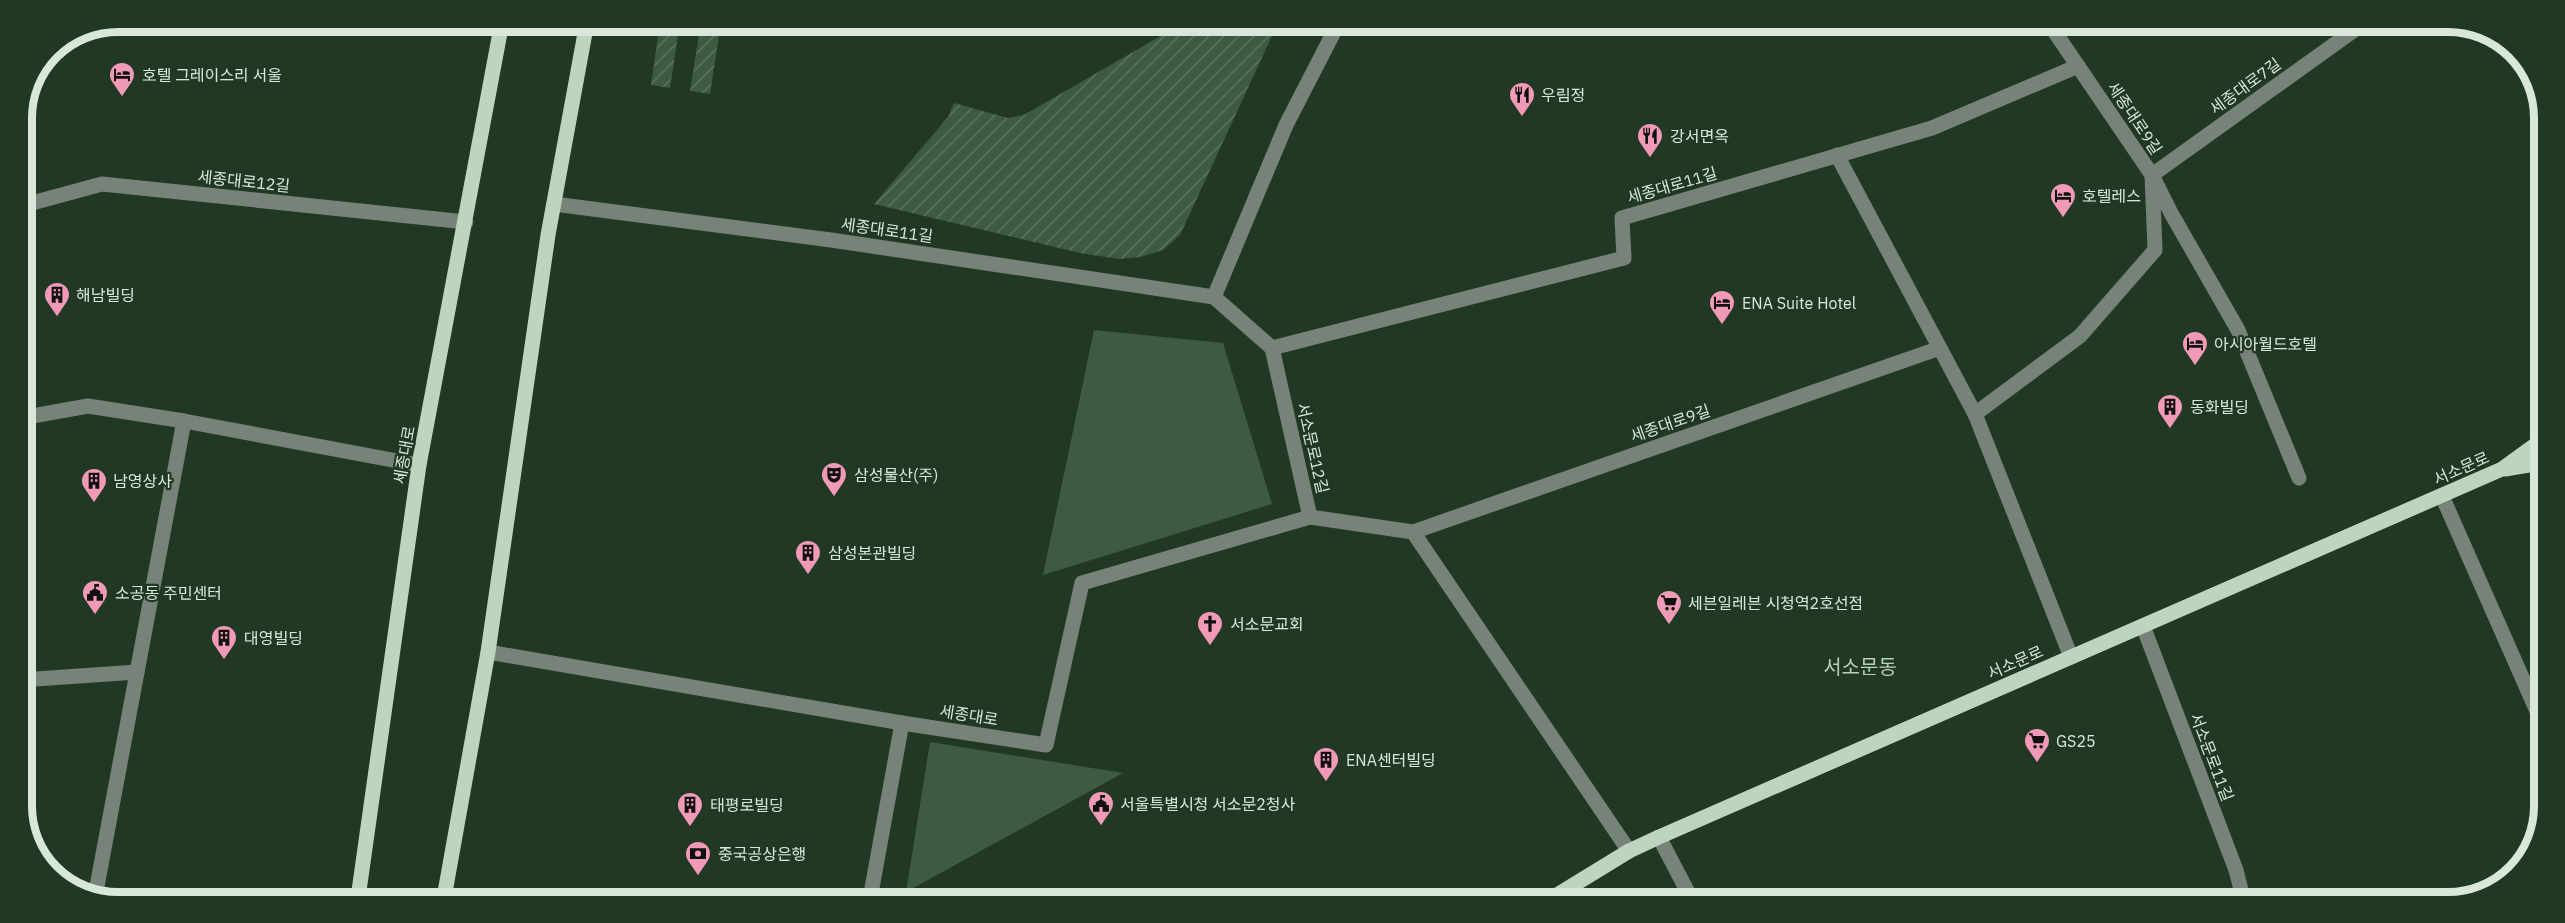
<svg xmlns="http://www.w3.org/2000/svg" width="2565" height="923" font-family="'IBM Plex Sans','Noto Sans KR',sans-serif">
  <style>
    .park { fill: #3f5a43 }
    .garden { fill: url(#garden-furrows) }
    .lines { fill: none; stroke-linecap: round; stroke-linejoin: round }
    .minor { stroke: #778278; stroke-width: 15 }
    .major { stroke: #bdd4bf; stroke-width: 15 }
    .labels { text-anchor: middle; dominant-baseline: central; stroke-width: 4.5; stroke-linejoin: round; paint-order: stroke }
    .poi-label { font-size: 16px; fill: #d9e7da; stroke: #213824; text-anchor: start }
    .street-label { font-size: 16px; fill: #d9e7da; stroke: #213824 }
    .quarter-label { font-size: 20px; fill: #b6d1b9; stroke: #213824 }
    .rim { fill: none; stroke: #d9e7da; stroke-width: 8 }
  </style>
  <defs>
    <pattern id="garden-furrows" width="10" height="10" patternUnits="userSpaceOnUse" patternTransform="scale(1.5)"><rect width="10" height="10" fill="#3f5a43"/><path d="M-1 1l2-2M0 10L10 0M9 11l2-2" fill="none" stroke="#5a725e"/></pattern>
  </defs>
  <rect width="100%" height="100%" fill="#213824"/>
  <g class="park">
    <path d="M 1094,330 L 1223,343 L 1272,504 L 1043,575 Z"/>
    <path d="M 930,742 L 1123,773 L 906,892 Z"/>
  </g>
  <g class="garden">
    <path d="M 660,22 L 680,22 L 670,88 L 651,85 Z"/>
    <path d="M 701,22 L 721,22 L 710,94 L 690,91 Z"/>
    <path d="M 1183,23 L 1278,23 L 1180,235 L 1163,250 L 1140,257 L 1119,259 L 1080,253 L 874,204 L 948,117 L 954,103 L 1008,118 L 1024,115 Z"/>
  </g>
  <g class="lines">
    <g class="minor">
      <path d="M 1338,24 L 1286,125 L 1214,297 L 1272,348 L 1310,517 L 1413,532 L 1629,851"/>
      <path d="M 2050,25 L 2152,175 L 2155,250 L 2080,336 L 1975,414 L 2071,657"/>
      <path d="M 1837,155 L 1975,414"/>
      <path d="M 554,204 L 831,240 L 1214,297"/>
      <path d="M 21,206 L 102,184 L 466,222"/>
      <path d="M 1272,348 L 1624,258 L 1622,218 L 1932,128 L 2078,66"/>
      <path d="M 21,418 L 88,406 L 184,421"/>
      <path d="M 2299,478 L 2238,330 L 2171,213 L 2152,175 L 2360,26"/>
      <path d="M 2442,496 L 2540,718"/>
      <path d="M 1413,532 L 1940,348"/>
      <path d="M 2143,626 L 2236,870 L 2244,902"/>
      <path d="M 488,652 L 902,723 L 1046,745 L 1082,583 L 1310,517"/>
      <path d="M 21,680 L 137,672"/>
      <path d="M 1659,837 L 1692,900"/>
      <path d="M 95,897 L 184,421 L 419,465"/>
      <path d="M 870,899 L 902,723"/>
    </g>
    <g class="major">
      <path d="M 2505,469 L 2541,463"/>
      <path d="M 358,898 L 419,465 L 502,22"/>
      <path d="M 444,898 L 488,652 L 548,235 L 587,22"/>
      <path d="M 1549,900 L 1629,851 L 1659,837 L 2502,469 L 2542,440"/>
    </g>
  </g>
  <defs>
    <symbol id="hotel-pin" viewBox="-11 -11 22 30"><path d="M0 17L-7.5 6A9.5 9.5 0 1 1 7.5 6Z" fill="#f09ab7" stroke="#213824"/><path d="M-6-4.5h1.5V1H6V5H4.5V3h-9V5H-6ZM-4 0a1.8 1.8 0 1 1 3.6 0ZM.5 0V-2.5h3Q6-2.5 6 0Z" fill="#111"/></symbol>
    <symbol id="restaurant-pin" viewBox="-11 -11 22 30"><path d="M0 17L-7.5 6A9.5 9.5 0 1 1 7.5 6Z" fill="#f09ab7" stroke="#213824"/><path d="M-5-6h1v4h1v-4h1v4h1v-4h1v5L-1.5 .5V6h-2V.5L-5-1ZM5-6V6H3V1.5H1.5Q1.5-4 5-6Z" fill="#111"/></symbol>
    <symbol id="building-pin" viewBox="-11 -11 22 30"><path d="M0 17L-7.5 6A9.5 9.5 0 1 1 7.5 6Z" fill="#f09ab7" stroke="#213824"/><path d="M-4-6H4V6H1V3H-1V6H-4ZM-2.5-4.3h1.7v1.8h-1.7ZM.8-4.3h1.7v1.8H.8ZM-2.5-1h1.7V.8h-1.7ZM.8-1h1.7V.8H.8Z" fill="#111"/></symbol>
    <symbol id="theatre-pin" viewBox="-11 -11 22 30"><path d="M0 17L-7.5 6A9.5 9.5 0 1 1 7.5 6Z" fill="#f09ab7" stroke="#213824"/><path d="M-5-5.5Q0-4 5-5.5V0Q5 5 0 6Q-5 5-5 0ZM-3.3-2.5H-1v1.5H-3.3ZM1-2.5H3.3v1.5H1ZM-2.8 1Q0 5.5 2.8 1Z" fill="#111"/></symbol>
    <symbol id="civic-pin" viewBox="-11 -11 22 30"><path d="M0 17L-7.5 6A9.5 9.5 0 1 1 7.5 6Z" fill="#f09ab7" stroke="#213824"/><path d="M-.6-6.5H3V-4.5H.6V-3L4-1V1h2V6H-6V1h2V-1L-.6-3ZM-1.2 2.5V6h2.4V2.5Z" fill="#111"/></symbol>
    <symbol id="supermarket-pin" viewBox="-11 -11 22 30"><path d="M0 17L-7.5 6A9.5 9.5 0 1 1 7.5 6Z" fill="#f09ab7" stroke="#213824"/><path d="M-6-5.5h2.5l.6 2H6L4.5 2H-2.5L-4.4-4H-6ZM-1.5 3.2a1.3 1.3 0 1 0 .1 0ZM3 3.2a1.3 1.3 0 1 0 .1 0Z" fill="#111"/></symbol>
    <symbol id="church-pin" viewBox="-11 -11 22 30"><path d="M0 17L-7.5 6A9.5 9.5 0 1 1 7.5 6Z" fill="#f09ab7" stroke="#213824"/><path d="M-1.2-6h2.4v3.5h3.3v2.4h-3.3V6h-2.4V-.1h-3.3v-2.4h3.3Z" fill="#111"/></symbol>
    <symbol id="bank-pin" viewBox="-11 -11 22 30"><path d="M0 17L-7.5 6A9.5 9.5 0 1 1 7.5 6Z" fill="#f09ab7" stroke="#213824"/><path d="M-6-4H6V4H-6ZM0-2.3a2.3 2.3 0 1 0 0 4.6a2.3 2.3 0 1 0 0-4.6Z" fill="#111"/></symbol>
  </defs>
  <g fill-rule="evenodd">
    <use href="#hotel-pin" x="107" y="60" width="30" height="40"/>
    <use href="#restaurant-pin" x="1507" y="80" width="30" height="40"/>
    <use href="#restaurant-pin" x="1635" y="121" width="30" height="40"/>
    <use href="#hotel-pin" x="2048" y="181" width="30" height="40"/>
    <use href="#building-pin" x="42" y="280" width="30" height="40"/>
    <use href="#hotel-pin" x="1707" y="288" width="30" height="40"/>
    <use href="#hotel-pin" x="2180" y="329" width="30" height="40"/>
    <use href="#building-pin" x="2155" y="392" width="30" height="40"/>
    <use href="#theatre-pin" x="819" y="460" width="30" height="40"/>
    <use href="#building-pin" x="79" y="466" width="30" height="40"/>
    <use href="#building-pin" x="793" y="538" width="30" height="40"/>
    <use href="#civic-pin" x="80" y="578" width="30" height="40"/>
    <use href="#supermarket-pin" x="1654" y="588" width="30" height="40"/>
    <use href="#church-pin" x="1195" y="609" width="30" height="40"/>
    <use href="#building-pin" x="209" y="623" width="30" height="40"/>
    <use href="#supermarket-pin" x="2022" y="726" width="30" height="40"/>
    <use href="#building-pin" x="1311" y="745" width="30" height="40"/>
    <use href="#civic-pin" x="1086" y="789" width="30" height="40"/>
    <use href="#building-pin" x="675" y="790" width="30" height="40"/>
    <use href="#bank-pin" x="683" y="839" width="30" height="40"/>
  </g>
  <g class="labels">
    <g class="poi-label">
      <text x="142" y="75">호텔 그레이스리 서울</text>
      <text x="1541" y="95">우림정</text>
      <text x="1670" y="136">강서면옥</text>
      <text x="2082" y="196">호텔레스</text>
      <text x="76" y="295">해남빌딩</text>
      <text x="1742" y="303">ENA Suite Hotel</text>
      <text x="2214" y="344">아시아월드호텔</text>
      <text x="2190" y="407">동화빌딩</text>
      <text x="854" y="475">삼성물산(주)</text>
      <text x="113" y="481">남영상사</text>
      <text x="828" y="553">삼성본관빌딩</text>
      <text x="115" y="593">소공동 주민센터</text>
      <text x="1688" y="603">세븐일레븐 시청역2호선점</text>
      <text x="1230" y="624">서소문교회</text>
      <text x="244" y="638">대영빌딩</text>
      <text x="2056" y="741">GS25</text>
      <text x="1346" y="760">ENA센터빌딩</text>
      <text x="1120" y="804">서울특별시청 서소문2청사</text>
      <text x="710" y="805">태평로빌딩</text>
      <text x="718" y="854">중국공상은행</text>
    </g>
    <g class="street-label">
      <text transform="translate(2245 86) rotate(-36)">세종대로7길</text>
      <text transform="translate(2135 118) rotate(56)">세종대로9길</text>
      <text transform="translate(244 181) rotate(6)">세종대로12길</text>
      <text transform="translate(1672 185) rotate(-16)">세종대로11길</text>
      <text transform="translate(887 230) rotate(8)">세종대로11길</text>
      <text transform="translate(1670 423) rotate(-19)">세종대로9길</text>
      <text transform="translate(1313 448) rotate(77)">서소문로12길</text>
      <text transform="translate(404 455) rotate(-80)">세종대로</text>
      <text transform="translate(2461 468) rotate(-24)">서소문로</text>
      <text transform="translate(2015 662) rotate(-24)">서소문로</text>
      <text transform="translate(969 715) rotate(9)">세종대로</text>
      <text transform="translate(2212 757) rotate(69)">서소문로11길</text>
    </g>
    <g class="quarter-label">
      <text x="1860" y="666">서소문동</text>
    </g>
  </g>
  <path d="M0 0H2565V923H0ZM118 32H2448A86 86 0 0 1 2534 118V806A86 86 0 0 1 2448 892H118A86 86 0 0 1 32 806V118A86 86 0 0 1 118 32Z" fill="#213824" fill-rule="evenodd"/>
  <path class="rim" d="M118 32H2448A86 86 0 0 1 2534 118V806A86 86 0 0 1 2448 892H118A86 86 0 0 1 32 806V118A86 86 0 0 1 118 32Z"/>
</svg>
